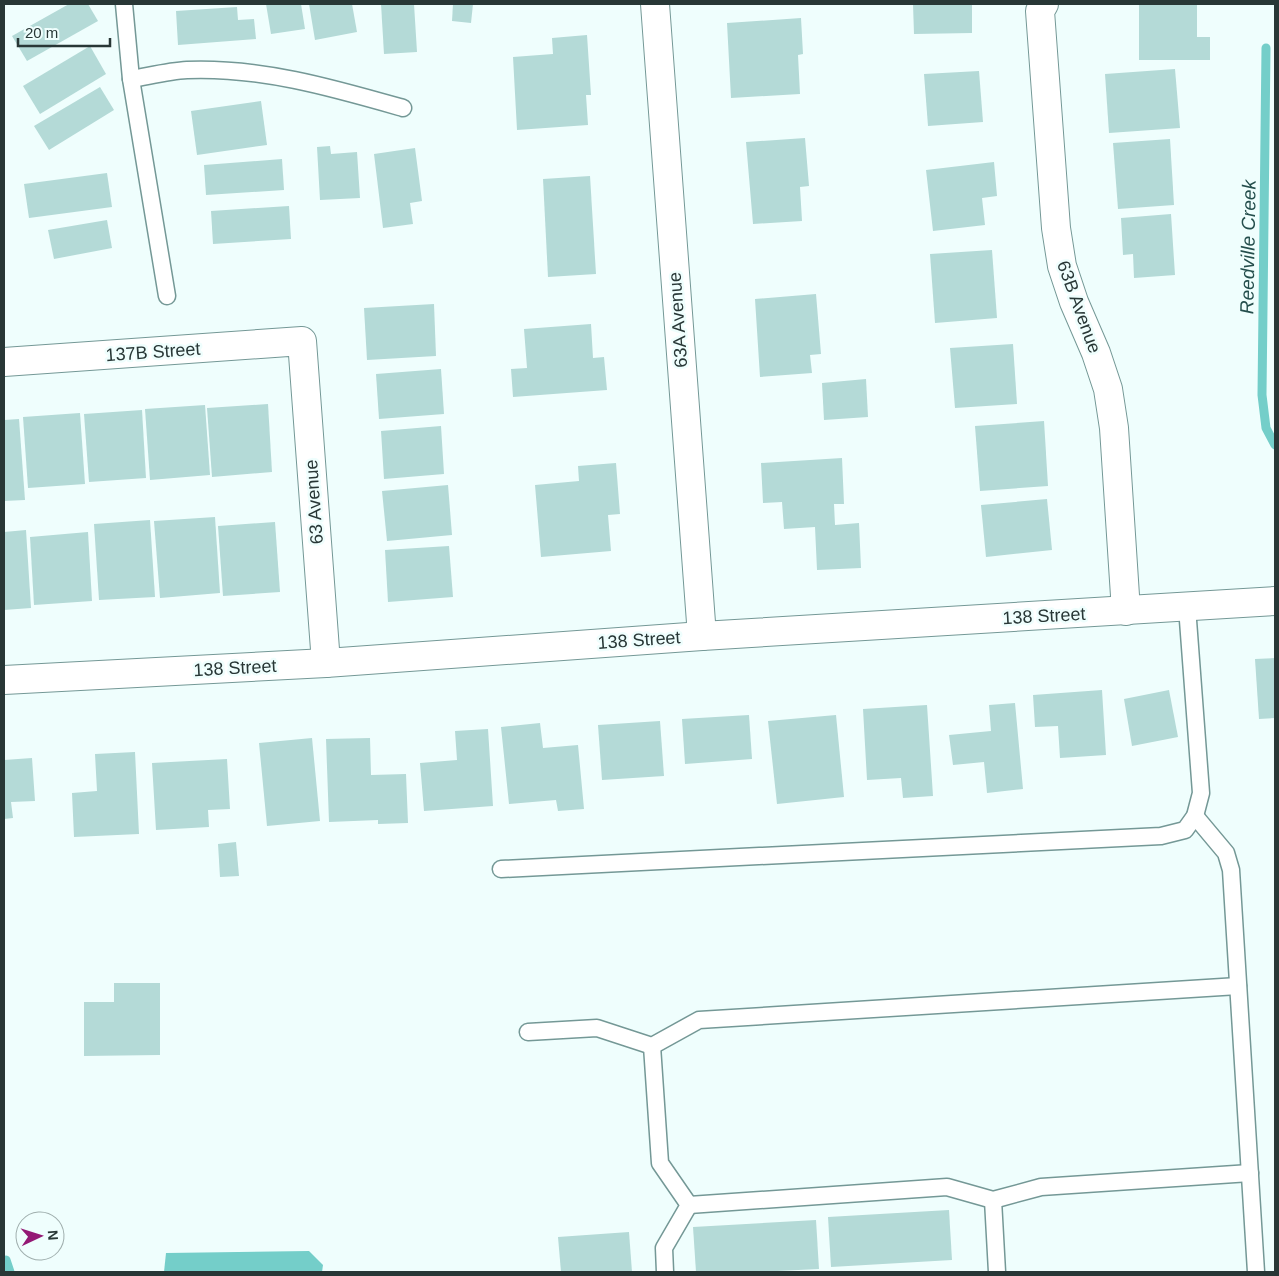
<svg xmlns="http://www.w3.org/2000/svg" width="1279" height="1276" font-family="Helvetica,sans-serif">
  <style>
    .water { fill: #74cec9 }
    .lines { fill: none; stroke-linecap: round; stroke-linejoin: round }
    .stream { stroke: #74cec9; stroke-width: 9 }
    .building { fill: #b4dad7 }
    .service-casing { stroke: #749896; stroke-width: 19 }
    .minor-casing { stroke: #749896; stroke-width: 30 }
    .service { stroke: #fff; stroke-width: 16 }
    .minor { stroke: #fff; stroke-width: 28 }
    .labels { text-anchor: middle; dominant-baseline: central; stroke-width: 5; stroke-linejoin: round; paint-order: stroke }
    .street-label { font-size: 18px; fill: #283736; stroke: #effefd }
    .water-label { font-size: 19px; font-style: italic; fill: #244e4c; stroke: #effefd }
  </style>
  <rect width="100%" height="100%" fill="#effefd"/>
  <path class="water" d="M 309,1251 L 323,1265 L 322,1272 L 164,1272 L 166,1253 Z"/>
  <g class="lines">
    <g class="stream">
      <path d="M 1266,48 L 1262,395 L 1266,428 L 1275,445"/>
      <path d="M 6,1260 L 10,1272"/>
    </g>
  </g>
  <g class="building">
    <path d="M 69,4 L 88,4 L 98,21 L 27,61 L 12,36 Z"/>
    <path d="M 266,4 L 301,4 L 305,29 L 271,34 Z"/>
    <path d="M 309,4 L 352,4 L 357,32 L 315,40 Z"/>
    <path d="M 381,4 L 414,4 L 417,52 L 384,54 Z"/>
    <path d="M 453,4 L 473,4 L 471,23 L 452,21 Z"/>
    <path d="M 913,4 L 972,4 L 972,33 L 914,34 Z"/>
    <path d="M 1139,4 L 1197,4 L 1197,37 L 1210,37 L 1210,60 L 1139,60 Z"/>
    <path d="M 237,7 L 238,20 L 254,19 L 256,39 L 178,45 L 176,11 Z"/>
    <path d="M 801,18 L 803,54 L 798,55 L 800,94 L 731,98 L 727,23 Z"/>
    <path d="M 587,35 L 591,95 L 586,95 L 588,125 L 517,130 L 513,57 L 553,54 L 552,38 Z"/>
    <path d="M 90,46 L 106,74 L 40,114 L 23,86 Z"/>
    <path d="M 1175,69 L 1180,128 L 1109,133 L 1105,74 Z"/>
    <path d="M 979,71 L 983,122 L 928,126 L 924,74 Z"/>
    <path d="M 100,87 L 114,110 L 49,150 L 34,126 Z"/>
    <path d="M 261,101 L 267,145 L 197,155 L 191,111 Z"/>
    <path d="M 805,138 L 809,186 L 800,187 L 802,221 L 753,224 L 746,142 Z"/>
    <path d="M 1170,139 L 1174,205 L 1118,209 L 1113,143 Z"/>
    <path d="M 330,146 L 331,154 L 357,152 L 360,198 L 320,200 L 317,147 Z"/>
    <path d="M 415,148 L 422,201 L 410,203 L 413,224 L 383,228 L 374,154 Z"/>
    <path d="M 282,159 L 284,190 L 206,195 L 204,165 Z"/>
    <path d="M 994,162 L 997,196 L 982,198 L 985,225 L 933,231 L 926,170 Z"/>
    <path d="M 107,173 L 112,207 L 29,218 L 24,184 Z"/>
    <path d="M 590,176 L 596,274 L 548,277 L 543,179 Z"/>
    <path d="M 289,206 L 291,239 L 213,244 L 211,211 Z"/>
    <path d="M 1171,214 L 1175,275 L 1134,278 L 1133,254 L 1123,255 L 1121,218 Z"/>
    <path d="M 107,220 L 112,248 L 54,259 L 48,230 Z"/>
    <path d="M 992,250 L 997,318 L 935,323 L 930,254 Z"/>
    <path d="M 816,294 L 821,354 L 810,355 L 812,373 L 760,377 L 755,299 Z"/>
    <path d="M 434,304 L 436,356 L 367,360 L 364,308 Z"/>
    <path d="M 591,324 L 593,358 L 604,357 L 607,390 L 513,397 L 511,369 L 527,368 L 524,329 Z"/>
    <path d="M 1013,344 L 1017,404 L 955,408 L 950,348 Z"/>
    <path d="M 441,369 L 444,414 L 379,419 L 376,374 Z"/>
    <path d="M 866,379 L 868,417 L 824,420 L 822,383 Z"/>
    <path d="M 268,404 L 272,472 L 212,477 L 207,408 Z"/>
    <path d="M 205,405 L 210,475 L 150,480 L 145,409 Z"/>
    <path d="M 142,410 L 146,478 L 89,482 L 84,414 Z"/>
    <path d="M 80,413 L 85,484 L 28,488 L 23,417 Z"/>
    <path d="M 19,419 L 25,500 L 4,501 L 4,420 Z"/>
    <path d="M 1044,421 L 1048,486 L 980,491 L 975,426 Z"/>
    <path d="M 441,426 L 444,474 L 384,479 L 381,431 Z"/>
    <path d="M 842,458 L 844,504 L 834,504 L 835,525 L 859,523 L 861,568 L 817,570 L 815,527 L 784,529 L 782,502 L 763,503 L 761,463 Z"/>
    <path d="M 616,463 L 620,514 L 608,515 L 611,551 L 541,557 L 535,485 L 579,481 L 578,466 Z"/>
    <path d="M 448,485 L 452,535 L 387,541 L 382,491 Z"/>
    <path d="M 1047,499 L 1052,550 L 986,557 L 981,505 Z"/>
    <path d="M 215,517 L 220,593 L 160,598 L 154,521 Z"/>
    <path d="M 150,520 L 155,597 L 99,600 L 94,524 Z"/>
    <path d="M 275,522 L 280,592 L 223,596 L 218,526 Z"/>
    <path d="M 26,530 L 31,608 L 4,610 L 4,532 Z"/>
    <path d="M 88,532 L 92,601 L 34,605 L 30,537 Z"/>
    <path d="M 449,546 L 453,597 L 388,602 L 385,550 Z"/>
    <path d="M 1275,658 L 1275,718 L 1259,719 L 1255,659 Z"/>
    <path d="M 1102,690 L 1106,755 L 1060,758 L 1058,726 L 1035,727 L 1033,695 Z"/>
    <path d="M 1169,690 L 1178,737 L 1132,746 L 1124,699 Z"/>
    <path d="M 1015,703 L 1023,789 L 987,793 L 984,762 L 953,765 L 949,735 L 991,731 L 989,705 Z"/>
    <path d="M 927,705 L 933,796 L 903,798 L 901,778 L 867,780 L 863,709 Z"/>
    <path d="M 749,715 L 752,759 L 685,764 L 682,719 Z"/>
    <path d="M 836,715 L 844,797 L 777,804 L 768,721 Z"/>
    <path d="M 660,721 L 664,776 L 602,780 L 598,725 Z"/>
    <path d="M 540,723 L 543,748 L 578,745 L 584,809 L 558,811 L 556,800 L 509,804 L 501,727 Z"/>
    <path d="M 488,729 L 493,806 L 424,811 L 420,763 L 457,760 L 455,731 Z"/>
    <path d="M 312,738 L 320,821 L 267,826 L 259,743 Z"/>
    <path d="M 370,738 L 371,775 L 406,774 L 408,823 L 378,824 L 378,820 L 329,822 L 326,739 Z"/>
    <path d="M 135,752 L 139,834 L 74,837 L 72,793 L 97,791 L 95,754 Z"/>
    <path d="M 32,758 L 35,801 L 11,802 L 13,818 L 4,819 L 4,760 Z"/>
    <path d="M 227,759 L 230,809 L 208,810 L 209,827 L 156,830 L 152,763 Z"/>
    <path d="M 236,842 L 239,876 L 220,877 L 218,844 Z"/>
    <path d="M 114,983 L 160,983 L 160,1055 L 84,1056 L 84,1002 L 114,1002 Z"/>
    <path d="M 949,1210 L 952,1260 L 831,1267 L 828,1217 Z"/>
    <path d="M 816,1220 L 819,1269 L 759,1272 L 696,1272 L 693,1227 Z"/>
    <path d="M 629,1232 L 632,1272 L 561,1272 L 558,1237 Z"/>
  </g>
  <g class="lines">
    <defs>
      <g id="service">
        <path d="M 124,4 L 131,79 L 167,296"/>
        <path d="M 131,79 C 149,76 169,71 187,70 C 261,67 333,88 403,108"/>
        <path d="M 1195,816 L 1226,853 L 1231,870 L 1256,1272"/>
        <path d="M 501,869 L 1161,836 L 1185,830 L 1195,816 L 1201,793 L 1187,607"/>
        <path d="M 528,1032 L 597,1028 L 652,1046 L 699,1020 L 1238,986"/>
        <path d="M 652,1046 L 660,1163 L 689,1205 L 664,1248 L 665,1272"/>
        <path d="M 993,1200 L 997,1272"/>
        <path d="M 689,1205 L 947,1187 L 993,1200 L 1041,1187 L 1250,1173"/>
      </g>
      <g id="minor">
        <path d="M 655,4 L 702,636"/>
        <path d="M 1044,4 L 1040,11 L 1056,228 L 1062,266 L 1074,302 L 1096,353 L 1108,389 L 1114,428 L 1126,611"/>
        <path d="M 4,362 L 302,341 L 326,663"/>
        <path d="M 4,680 L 326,663 L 702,636 L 1275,601"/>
      </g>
    </defs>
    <use href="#service" class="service-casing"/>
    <use href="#minor" class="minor-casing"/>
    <use href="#service" class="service"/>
    <use href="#minor" class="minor"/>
  </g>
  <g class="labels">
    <g class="street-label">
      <text transform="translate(1079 307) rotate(70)">63B Avenue</text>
      <text transform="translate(678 320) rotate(-94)">63A Avenue</text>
      <text transform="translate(153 352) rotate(-4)">137B Street</text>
      <text transform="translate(314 502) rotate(-94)">63 Avenue</text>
      <text transform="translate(1044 616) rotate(-3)">138 Street</text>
      <text transform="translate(639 640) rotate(-4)">138 Street</text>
      <text transform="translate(235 668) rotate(-3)">138 Street</text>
    </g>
    <g class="water-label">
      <text transform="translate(1248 247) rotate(-89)">Reedville Creek</text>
    </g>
  </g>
  <rect width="1279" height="1276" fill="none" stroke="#283736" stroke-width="10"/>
  <g transform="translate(40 1236) rotate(86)"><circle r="24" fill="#effefd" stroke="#9faead"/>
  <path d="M0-4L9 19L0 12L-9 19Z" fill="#941975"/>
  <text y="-8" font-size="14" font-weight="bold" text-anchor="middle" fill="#283736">N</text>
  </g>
  <path d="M18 38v8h92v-8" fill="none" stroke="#283736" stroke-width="2.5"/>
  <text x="25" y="38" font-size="15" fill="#283736" stroke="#effefd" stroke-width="4" paint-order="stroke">20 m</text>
</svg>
